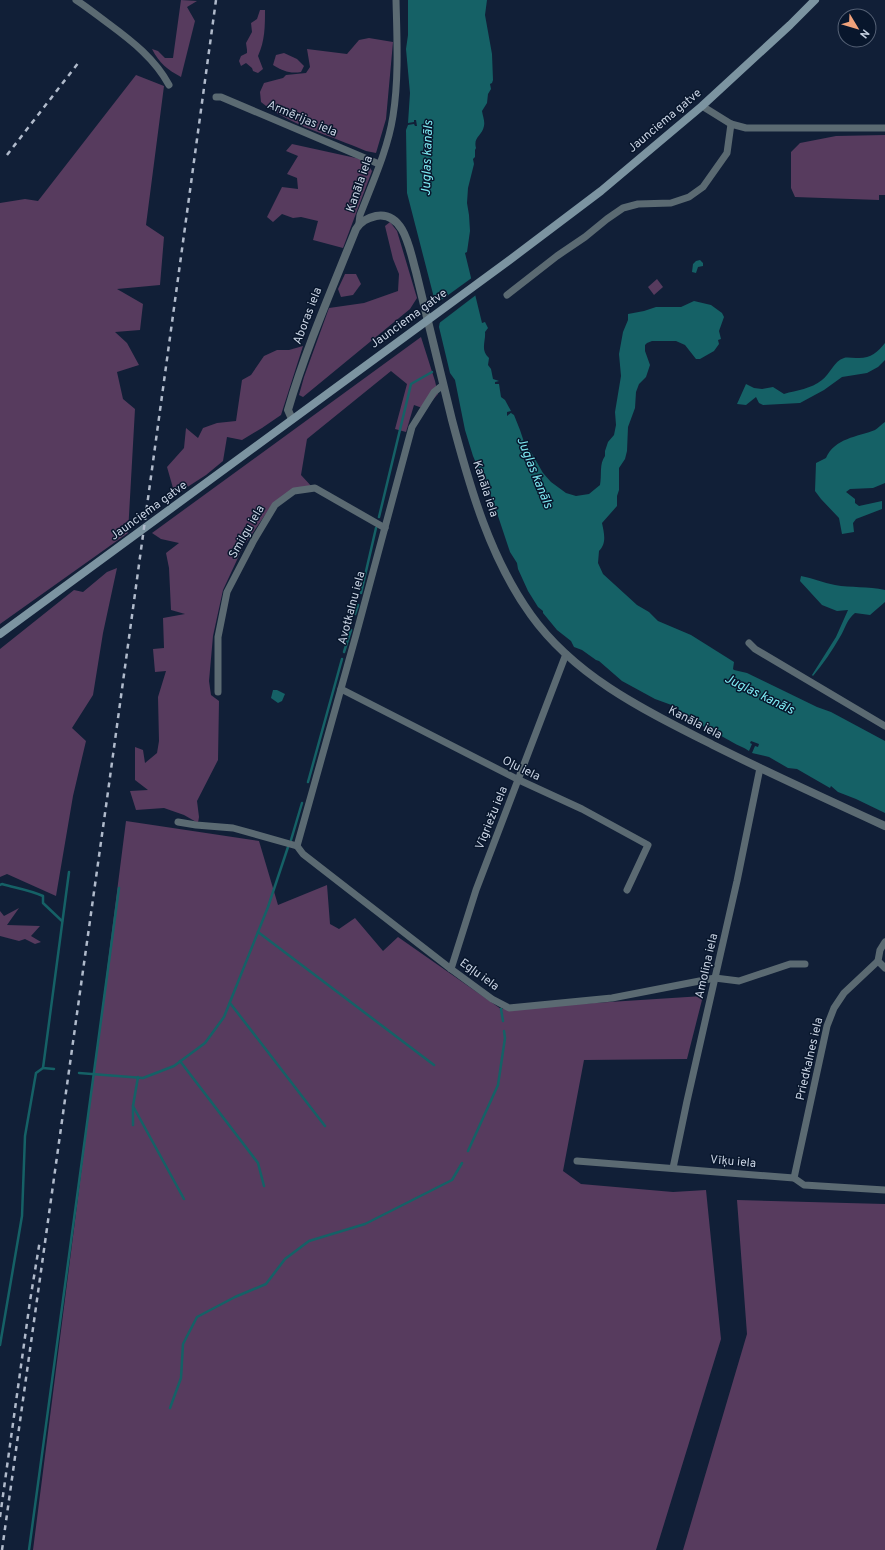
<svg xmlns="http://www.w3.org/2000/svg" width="885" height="1550" font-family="Overpass,sans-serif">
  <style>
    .green { fill: #573b5e }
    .water { fill: #156166 }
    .pier { fill: #111f37 }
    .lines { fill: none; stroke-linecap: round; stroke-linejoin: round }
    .stream { stroke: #156166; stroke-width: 2.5 }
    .minor { stroke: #5b6a72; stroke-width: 7 }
    .tertiary { stroke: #5b6a72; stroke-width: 8 }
    .secondary { stroke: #7c94a1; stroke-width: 8 }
    .rail { stroke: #b0bacb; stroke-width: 2.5; stroke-dasharray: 5 5; stroke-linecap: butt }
    .labels { text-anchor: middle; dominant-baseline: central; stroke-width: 3; stroke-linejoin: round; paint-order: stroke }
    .street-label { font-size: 12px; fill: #c8d2e2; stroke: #08162c }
    .water-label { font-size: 13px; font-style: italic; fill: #7eeaf2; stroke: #08162c }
  </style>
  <rect width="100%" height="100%" fill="#111f37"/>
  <g class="green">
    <path d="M 181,0 L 197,1 L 187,7 L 195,21 L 181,77 C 168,70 159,63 152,49 L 158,51 L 165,58 L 173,58 Z"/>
    <path d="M 260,10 L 265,10 C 265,26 265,41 258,56 L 263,69 L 258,73 L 253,71 L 252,68 L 246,63 L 241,66 L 239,61 L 241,56 L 247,53 L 247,50 L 246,43 L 252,32 L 251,23 L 257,19 Z"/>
    <path d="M 369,38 L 393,42 L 386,119 L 376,153 L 366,151 C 332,136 289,125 261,102 L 260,92 L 264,83 L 283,78 L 286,75 L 306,73 L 310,67 L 307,49 L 347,54 L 359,40 Z"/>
    <path d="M 284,53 L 297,59 L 304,66 L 301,72 C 290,74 283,71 273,65 L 276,55 Z"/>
    <path d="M 136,75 L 164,86 L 146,225 L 164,237 L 160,285 L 117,289 L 143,304 L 140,330 L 115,332 L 127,343 L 139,365 L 117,372 L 123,399 L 135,409 L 128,533 L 0,624 L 0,203 L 25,199 L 38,201 Z"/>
    <path d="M 885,135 L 885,195 L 879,195 L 879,200 L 795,197 L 791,188 L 791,152 L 800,143 L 836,136 Z"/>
    <path d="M 292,144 L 365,160 L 372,171 L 343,248 L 313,240 L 318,221 L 301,217 L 293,218 L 282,214 L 273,222 L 267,217 L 282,187 L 298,189 L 297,178 L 287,174 L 298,156 L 286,151 Z"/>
    <path d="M 390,222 L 397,231 L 417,298 L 410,309 L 303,397 L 299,395 L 304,377 L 329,308 L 364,303 L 398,291 L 399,274 L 393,259 L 385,226 Z"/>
    <path d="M 345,274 L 356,274 L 361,284 L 353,295 L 341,297 L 338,289 Z"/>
    <path d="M 657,279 L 663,287 L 654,295 L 648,287 Z"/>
    <path d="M 421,337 L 435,381 L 438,394 L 425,409 L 414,405 L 406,432 L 395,429 L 407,384 L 391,371 L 307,439 L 301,475 L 313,488 L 309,487 L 272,505 L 243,547 L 223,590 L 213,636 L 209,681 L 211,695 L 219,701 L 218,760 L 197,801 L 199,817 L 198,823 L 184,815 L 164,808 L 136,810 L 130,791 L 148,790 L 135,780 L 135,747 L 143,750 L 145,763 L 157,753 L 159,741 L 158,697 L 166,671 L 155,672 L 153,649 L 164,648 L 163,618 L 185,614 L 171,610 L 169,568 L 166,553 L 179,543 L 161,539 L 152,533 Z"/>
    <path d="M 303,346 L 281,415 L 262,428 L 242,440 L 227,437 L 223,461 L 206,475 L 175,495 L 167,467 L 184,448 L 186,428 L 198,438 L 203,428 L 217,423 L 236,421 L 242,380 L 251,375 L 264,356 L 277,350 L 289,350 Z"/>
    <path d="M 117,568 L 103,633 L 93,695 L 72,728 L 86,741 L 73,796 L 56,896 L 7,874 L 0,877 L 0,649 L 74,590 L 83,592 L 107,572 Z"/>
    <path d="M 126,821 L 259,841 L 278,905 L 327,885 L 330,924 L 339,929 L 355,918 L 383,951 L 398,937 L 501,1009 L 703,996 L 687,1059 L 584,1060 L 563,1171 L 581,1184 L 673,1192 L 706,1190 L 721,1339 L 656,1550 L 33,1550 Z"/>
    <path d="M 19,908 L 7,925 L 40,926 L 31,936 L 41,942 L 35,944 L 25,939 L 19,941 L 0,936 L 0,911 L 4,916 Z"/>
    <path d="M 737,1200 L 885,1204 L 885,1550 L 683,1550 L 747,1334 Z"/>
  </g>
  <g class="water">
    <path d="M 408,0 L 487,0 L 485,15 L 492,54 L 493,80 L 492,83 L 490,84 L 491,89 L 488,94 L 487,103 L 482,111 C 483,117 485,121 484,126 C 482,136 473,137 476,148 L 475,150 L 475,157 L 473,159 L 474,164 L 468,188 L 467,203 L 469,215 L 470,231 L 467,252 L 465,253 L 482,323 L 485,322 L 488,328 L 485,332 C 486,341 480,350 489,358 L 488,365 L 491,369 L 493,379 L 499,381 L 495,382 L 495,384 L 499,384 L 501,397 L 505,400 L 511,411 L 507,412 L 507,416 L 512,412 L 511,413 L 514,415 L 520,430 L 524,442 L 531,452 L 543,473 L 551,482 L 566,493 L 576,496 L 589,494 L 600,485 C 602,475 599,464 605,456 L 605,451 L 608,442 L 614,435 L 616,425 L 615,412 L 621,376 L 619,354 L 623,332 L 628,320 L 628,314 L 644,311 L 656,307 L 681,307 L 694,301 L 711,305 L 722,313 L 724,317 L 719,331 L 721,339 L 718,340 L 719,344 L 714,351 L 700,359 L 696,359 L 685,345 L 676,341 L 652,341 L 647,343 L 645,345 L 645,351 L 650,365 L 646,377 L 639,384 L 636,392 L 635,408 L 628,427 L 627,451 L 625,459 L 619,468 L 619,490 L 617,496 L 617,506 L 602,523 C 604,533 607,543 599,551 L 598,563 L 603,574 L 637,605 L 649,612 L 658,621 L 691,635 L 734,662 L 733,669 L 734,670 L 747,673 L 817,707 L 831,712 L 885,741 L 885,813 L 856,799 L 838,792 L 831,786 L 830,788 L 797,769 L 788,768 L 769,757 L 752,753 L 755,746 L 758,747 L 759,744 L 751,741 L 750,743 L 752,744 L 749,751 C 744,747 738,746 732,742 C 721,735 682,717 677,707 L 655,699 L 622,681 L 599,661 L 596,660 L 582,650 L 574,647 L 571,641 L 557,630 L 543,613 L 543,611 L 538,607 L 528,591 L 518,569 L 517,563 L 510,552 L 492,498 L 485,484 L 473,456 L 465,430 L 455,380 L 450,373 L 439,327 L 440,321 L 407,193 L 406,130 L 408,125 L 414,124 L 415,126 L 417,126 L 416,120 L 414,120 L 414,122 L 408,123 L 410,93 L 406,49 L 408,35 Z"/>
    <path d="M 700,260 L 703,263 L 703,266 L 698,267 L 696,273 L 692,272 L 693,264 L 696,261 Z"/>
    <path d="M 885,343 L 885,360 L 878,367 L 867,373 L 842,377 L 824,390 L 800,403 L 763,405 L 759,403 L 756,397 L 746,405 L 737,404 L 746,384 L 754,388 L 762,389 L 773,387 L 784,394 C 797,390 811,389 822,380 C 830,374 834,361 844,358 C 847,357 852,358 856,358 C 870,359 877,353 885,343 Z"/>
    <path d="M 885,422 L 885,483 L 873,488 L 850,489 L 846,492 L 855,499 L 855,503 L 859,506 L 882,501 L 882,509 L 856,519 L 853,523 L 854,532 L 842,534 L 839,518 L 821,499 L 815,491 L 816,463 L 826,458 C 835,438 857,437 875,430 C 878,428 882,424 885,422 Z"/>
    <path d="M 801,576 C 813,578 823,583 835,585 C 851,588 868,586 885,590 L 885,602 L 870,615 L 855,613 C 847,619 845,629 840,637 C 832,651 823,664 813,676 L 812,675 L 836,637 L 848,610 L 837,611 L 822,605 L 800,581 Z"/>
    <path d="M 273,690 L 277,690 L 285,694 L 282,701 L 278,703 L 271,698 Z"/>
  </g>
  <path class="pier" d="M 473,277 L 476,295 L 438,324 L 433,306 Z"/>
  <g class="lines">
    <g class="stream">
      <path d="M 379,517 L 411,384 L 432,372"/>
      <path d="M 361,593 L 376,528"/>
      <path d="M 355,614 L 358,605"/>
      <path d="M 344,652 L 351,630"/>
      <path d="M 308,782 L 342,659"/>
      <path d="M 291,840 L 302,803"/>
      <path d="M 0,885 L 2,884 C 16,888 30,890 43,896 L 43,903 L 62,921"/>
      <path d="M 258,932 L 434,1065"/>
      <path d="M 230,1003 L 325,1126"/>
      <path d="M 501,1009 L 503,1021"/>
      <path d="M 180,1061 L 258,1163 L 264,1186"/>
      <path d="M 54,1069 L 43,1068 L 69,872"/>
      <path d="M 79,1073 L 143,1078 L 174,1066 L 205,1043 L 224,1017 L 268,907 L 288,847"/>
      <path d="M 133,1106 L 184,1199"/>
      <path d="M 133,1125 L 133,1106 L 138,1077"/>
      <path d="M 468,1151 L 498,1085 L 505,1038 L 504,1031"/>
      <path d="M 0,1345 L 22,1216 L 25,1136 L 36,1073 L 43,1068"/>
      <path d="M 170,1408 L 181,1378 L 183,1344 L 197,1317 L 235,1297 L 266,1284 L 285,1259 L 309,1241 L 365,1224 L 452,1180 L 462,1163"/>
      <path d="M 29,1550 L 119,888"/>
    </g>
    <g class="minor">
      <path d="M 76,0 C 87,7 98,16 109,24 C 132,41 155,59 169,85"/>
      <path d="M 216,97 L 221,97 L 379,164"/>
      <path d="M 702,106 L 731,124 L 746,128 L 885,128"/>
      <path d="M 359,223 L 360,215 C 372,184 388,149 393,116 C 399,78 397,39 396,0"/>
      <path d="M 507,295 L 557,256 L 585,237 L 607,219 L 623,208 L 638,204 L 671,203 L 689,197 L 703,187 L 727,153 L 731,124"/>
      <path d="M 749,643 L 755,649 L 885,726"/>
      <path d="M 341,689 L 519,780 L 582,809 L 648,845 L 627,890"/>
      <path d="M 218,692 L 218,637 L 227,592 L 254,540 L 275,505 L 294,491 L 315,488 L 385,528"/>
      <path d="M 178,822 L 196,825 L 233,828 L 297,846 L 303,854 L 451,969 L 492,999 L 509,1008 L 612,998 L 715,978 L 739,981 L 790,964 L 805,964"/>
      <path d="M 297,846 L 356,635 L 412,427 L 434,392 L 443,385"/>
      <path d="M 885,942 L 880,950 L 878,961 L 885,968"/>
      <path d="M 451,969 L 476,890 L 566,654"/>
      <path d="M 577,1161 L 794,1178 L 804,1185 L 885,1190"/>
      <path d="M 673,1168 L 687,1101 L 737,881 L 760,768"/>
      <path d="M 794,1178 L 827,1026 L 834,1008 L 844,993 L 878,961"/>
    </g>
    <path class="tertiary" d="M 292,419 L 288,410 C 306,348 332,289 356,229 C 361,221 367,218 376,216 C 405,211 410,252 416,272 C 428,321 440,371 452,420 C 470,488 490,558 531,615 C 576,678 648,712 715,746 C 771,774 828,800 885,826"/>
    <path class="secondary" d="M 0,634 L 511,259 L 601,191 L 702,106 L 790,25 L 815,0"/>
    <g class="rail">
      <path d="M 7,155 L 79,62"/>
      <path d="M 0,1517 L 30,1301 L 40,1240"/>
      <path d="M 2,1550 L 107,799 L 216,0"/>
    </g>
  </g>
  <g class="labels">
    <g class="street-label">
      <text transform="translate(302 119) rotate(23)">Armērijas iela</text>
      <text transform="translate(665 121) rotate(-40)">Jaunciema gatve</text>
      <text transform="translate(360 184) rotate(-71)">Kanāla iela</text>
      <text transform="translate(308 316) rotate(-69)">Aboras iela</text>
      <text transform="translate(409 319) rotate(-36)">Jaunciema gatve</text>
      <text transform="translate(485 489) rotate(72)">Kanāla iela</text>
      <text transform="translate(149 511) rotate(-36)">Jaunciema gatve</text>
      <text transform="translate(247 532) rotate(-60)">Smilgu iela</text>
      <text transform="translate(352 608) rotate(-75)">Avotkalnu iela</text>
      <text transform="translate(695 723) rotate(27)">Kanāla iela</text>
      <text transform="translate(521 769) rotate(26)">Oļu iela</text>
      <text transform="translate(492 818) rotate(-68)">Vīgriežu iela</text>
      <text transform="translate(707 966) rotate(-77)">Amoliņa iela</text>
      <text transform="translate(479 975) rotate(36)">Egļu iela</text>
      <text transform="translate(810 1059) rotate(-77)">Priedkalnes iela</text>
      <text transform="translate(733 1162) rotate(5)">Vīķu iela</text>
    </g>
    <g class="water-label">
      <text transform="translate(428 158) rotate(-88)">Juglas kanāls</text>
      <text transform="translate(534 473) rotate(68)">Juglas kanāls</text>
      <text transform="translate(759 695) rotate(26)">Juglas kanāls</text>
    </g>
  </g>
  <g transform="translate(857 28) rotate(128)"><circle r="19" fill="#08162c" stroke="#556175"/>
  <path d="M0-3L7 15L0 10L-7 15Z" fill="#f0a27b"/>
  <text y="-6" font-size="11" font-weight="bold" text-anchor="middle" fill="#c8d2e2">N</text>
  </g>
</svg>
